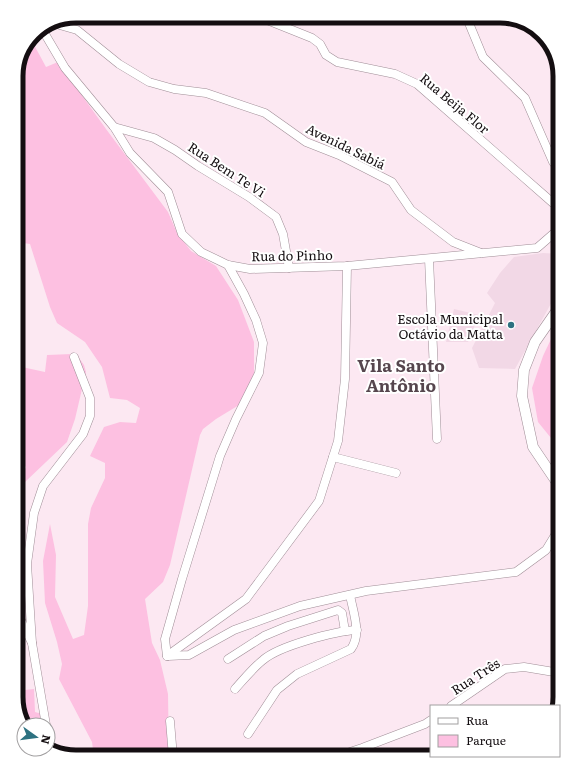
<svg xmlns="http://www.w3.org/2000/svg" width="576" height="773" font-family="Literata,serif">
  <style>
    .built { fill: #f2d8e6 }
    .green { fill: #fdc0e1 }
    .lines { fill: none; stroke-linecap: round; stroke-linejoin: round }
    .minor-casing { stroke: #a08e97; stroke-width: 9 }
    .tertiary-casing { stroke: #a08e97; stroke-width: 11 }
    .minor { stroke: #fff; stroke-width: 8 }
    .tertiary { stroke: #fff; stroke-width: 10 }
    .poi-dot { fill: #2d7281; stroke: #fff; stroke-width: 1.5 }
    .labels { text-anchor: middle; dominant-baseline: central; stroke-width: 4; stroke-linejoin: round; paint-order: stroke }
    .street-label { font-size: 13px; fill: #140e11; stroke: #fff }
    .poi-label { font-size: 13px; fill: #140e11; stroke: #fff; text-anchor: end }
    .district-label { font-size: 17px; font-weight: bold; fill: #56464e; stroke: #fff }
    .rim { fill: none; stroke: #140e11; stroke-width: 5 }
  </style>
  <rect width="100%" height="100%" fill="#fce8f2"/>
  <g class="built">
    <path d="M 543,253 L 560,254 L 560,287 L 515,369 L 479,368 L 472,348 L 495,303 L 487,293 L 500,273 L 514,257 Z"/>
    <path d="M 454,309 L 479,315 L 468,342 L 446,342 Z"/>
  </g>
  <g class="green">
    <path d="M 32,41 L 46,67 L 58,62 L 106,129 L 168,212 L 177,233 L 191,251 L 216,266 L 238,300 L 254,342 L 254,373 L 248,389 L 239,405 L 216,419 L 203,429 L 200,435 L 170,565 L 163,582 L 145,599 L 152,643 L 160,660 L 168,694 L 169,757 L 94,757 L 92,742 L 59,679 L 62,664 L 57,642 L 45,603 L 43,561 L 50,524 L 56,555 L 55,597 L 73,639 L 84,635 L 88,606 L 88,524 L 91,508 L 105,478 L 105,463 L 90,456 L 104,427 L 120,422 L 136,423 L 140,408 L 127,400 L 110,398 L 102,367 L 85,342 L 57,323 L 50,307 L 30,244 L 16,242 L 16,72 Z"/>
    <path d="M 560,320 L 560,449 L 538,422 L 532,388 L 543,356 Z"/>
    <path d="M 72,354 L 79,358 L 84,365 L 86,372 L 75,419 L 67,442 L 25,482 L 19,497 L 16,512 L 16,486 L 26,467 L 20,461 L 16,459 L 16,426 L 23,418 L 25,410 L 16,408 L 16,367 L 22,367 L 45,372 L 47,355 Z"/>
    <path d="M 34,689 L 35,712 L 42,714 L 44,725 L 24,725 L 16,697 L 16,691 Z"/>
  </g>
  <g class="lines">
    <defs>
      <g id="minor">
        <path d="M 257,16 L 312,38 L 320,44 L 326,55 L 337,62 L 395,74 L 417,84 L 553,203 L 560,206"/>
        <path d="M 466,16 L 483,57 L 525,98 L 553,162 L 560,170"/>
        <path d="M 56,24 L 77,30 L 119,64 L 149,82 L 174,89 L 206,93 L 265,113 L 306,142 L 339,155 L 392,182 L 411,210 L 453,242 L 481,253"/>
        <path d="M 42,29 L 65,68 L 114,127 L 130,153 L 168,192 L 182,234 L 201,252 L 228,265 L 250,269 L 347,266 L 537,248 L 560,228"/>
        <path d="M 114,127 L 154,138 L 175,150 L 198,166 L 249,197 L 276,217 L 283,234 L 289,268"/>
        <path d="M 429,259 L 437,439"/>
        <path d="M 333,457 L 396,473"/>
        <path d="M 16,610 L 32,643 L 46,725"/>
        <path d="M 32,643 L 27,564 L 34,513 L 43,486 L 83,434 L 90,416 L 90,398 L 74,357"/>
        <path d="M 167,656 L 246,599 L 319,501 L 338,441 L 345,379 L 347,266"/>
        <path d="M 167,656 L 165,639 L 182,579 L 220,456 L 236,419 L 259,373 L 263,343 L 256,320 L 244,294 L 228,265"/>
        <path d="M 168,656 L 189,655 L 234,630 L 300,606 L 366,591 L 516,572 L 546,550 L 560,527"/>
        <path d="M 228,659 L 264,636 L 288,626 L 338,610 L 342,613 L 345,631"/>
        <path d="M 235,689 C 244,679 253,668 263,660 C 279,646 335,631 357,630"/>
        <path d="M 451,706 L 505,669 L 524,667 L 560,673"/>
        <path d="M 170,721 L 173,757"/>
        <path d="M 248,734 L 277,690 L 297,674 L 351,649 C 362,634 353,612 350,595"/>
        <path d="M 48,738 L 50,750"/>
        <path d="M 335,757 L 362,748 L 425,724 L 431,720"/>
      </g>
      <path id="tertiary" d="M 560,487 L 533,447 L 522,396 L 524,370 L 535,342 L 560,306"/>
    </defs>
    <use href="#minor" class="minor-casing"/>
    <use href="#tertiary" class="tertiary-casing"/>
    <use href="#minor" class="minor"/>
    <use href="#tertiary" class="tertiary"/>
  </g>
  <circle class="poi-dot" cx="511" cy="325" r="4"/>
  <g class="labels">
    <g class="street-label">
      <text transform="translate(455 103) rotate(40)">Rua Beija Flor</text>
      <text transform="translate(346 146) rotate(26)">Avenida Sabiá</text>
      <text transform="translate(227 169) rotate(33)">Rua Bem Te Vi</text>
      <text transform="translate(292 255) rotate(-1)">Rua do Pinho</text>
      <text transform="translate(475 676) rotate(-33)">Rua Três</text>
    </g>
    <g class="poi-label">
      <text x="503" y="318">Escola Municipal<tspan x="503" dy="15">Octávio da Matta</tspan></text>
    </g>
    <g class="district-label">
      <text x="401" y="364">Vila Santo<tspan x="401" dy="20">Antônio</tspan></text>
    </g>
  </g>
  <path d="M0 0H576V773H0ZM76 23H500A53 53 0 0 1 553 76V697A53 53 0 0 1 500 750H76A53 53 0 0 1 23 697V76A53 53 0 0 1 76 23Z" fill="#fff" fill-rule="evenodd"/>
  <path class="rim" d="M76 23H500A53 53 0 0 1 553 76V697A53 53 0 0 1 500 750H76A53 53 0 0 1 23 697V76A53 53 0 0 1 76 23Z"/>
  <rect x="430" y="705" width="130" height="52" fill="#ffffff" stroke="#a19fa0"/>
  <rect x="438" y="718" width="20" height="6" fill="#ffffff" stroke="#a19fa0"/>
  <text x="466" y="725" font-size="12" fill="#140e11">Rua</text>
  <rect x="438" y="735" width="20" height="12" fill="#fdc0e1" stroke="#a19fa0"/>
  <text x="466" y="745" font-size="12" fill="#140e11">Parque</text>
  <g transform="translate(36 737) rotate(104)"><circle r="19" fill="#ffffff" stroke="#a19fa0"/>
  <path d="M0-3L7 15L0 10L-7 15Z" fill="#2d7281"/>
  <text y="-6" font-size="11" font-weight="bold" text-anchor="middle" fill="#140e11">N</text>
  </g>
</svg>
